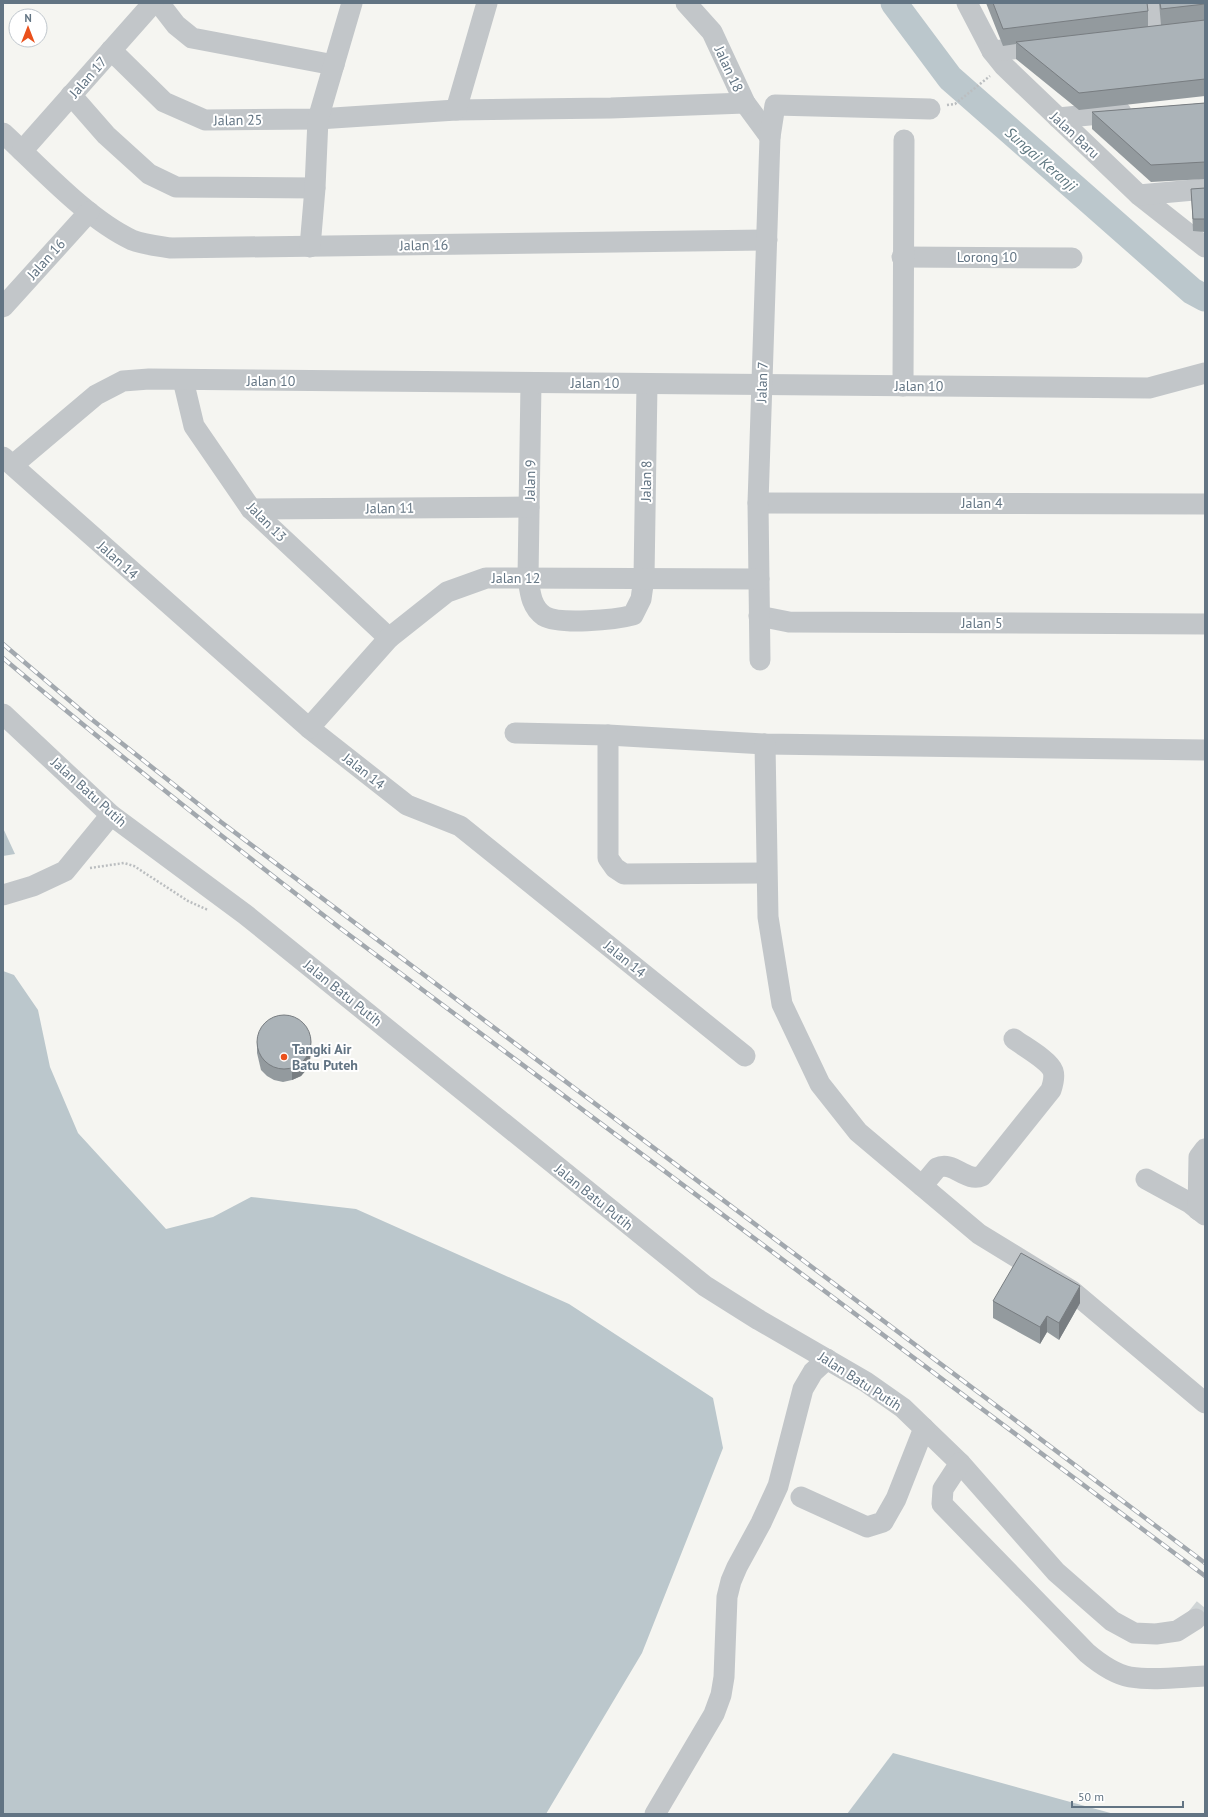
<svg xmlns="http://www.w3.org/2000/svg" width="1208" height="1817" font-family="'PT Sans',sans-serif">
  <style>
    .water { fill: #bbc7cc }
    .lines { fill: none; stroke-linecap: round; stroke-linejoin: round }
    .river { stroke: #bbc7cc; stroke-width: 27 }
    .minor-tunnel { stroke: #d0d5d6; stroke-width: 21; stroke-dasharray: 21 10; stroke-linecap: butt }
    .path { stroke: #bbbec0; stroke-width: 2.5; stroke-dasharray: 2 2; stroke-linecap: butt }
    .minor { stroke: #c2c6c9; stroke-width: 21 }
    .rail-casing { stroke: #a2a8ae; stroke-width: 4.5 }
    .rail { stroke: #fff; stroke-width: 3; stroke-dasharray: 9; stroke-linecap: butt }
    .wall { fill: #939a9e }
    .shaded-wall { fill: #787d81 }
    .building { fill: #abb3b8; stroke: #787d81 }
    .poi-dot { fill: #ea501b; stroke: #fff; stroke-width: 1.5 }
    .labels { text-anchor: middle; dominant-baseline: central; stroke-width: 4; stroke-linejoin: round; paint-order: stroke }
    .street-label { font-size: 14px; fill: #627483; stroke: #fff }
    .poi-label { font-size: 14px; font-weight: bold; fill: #627483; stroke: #fff; text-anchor: start }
    .water-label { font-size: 15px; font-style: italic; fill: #5e7780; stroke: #fff }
  </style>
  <rect width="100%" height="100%" fill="#f5f5f1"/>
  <g class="water">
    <path d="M 3,828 L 15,854 L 3,856 Z"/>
    <path d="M 3,971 L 14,975 L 38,1010 L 50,1067 L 78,1133 L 166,1229 L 213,1217 L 251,1197 L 356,1209 L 569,1304 L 713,1398 L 723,1448 L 642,1653 L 546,1814 L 3,1814 Z"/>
    <path d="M 893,1753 L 1114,1814 L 847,1814 Z"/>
  </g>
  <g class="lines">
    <path class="river" d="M 894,3 L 950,78 L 1192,291 L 1205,298"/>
    <path class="minor-tunnel" d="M 1196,1619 L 1205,1608"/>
    <g class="path">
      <path d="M 947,105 L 955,104 L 990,76"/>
      <path d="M 90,868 L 124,863 L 134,866 L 188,901 L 208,910"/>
    </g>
    <g class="minor">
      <path d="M 159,3 L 176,25 L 192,38 L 334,65"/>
      <path d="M 686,3 L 712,32 L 745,103 L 770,137"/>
      <path d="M 967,3 L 992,51 L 1004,66 L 1139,195 L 1205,247"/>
      <path d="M 1151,3 L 1155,34"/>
      <path d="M 111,50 L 164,102 L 205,120 L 318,119 L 456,110 L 611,108 L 745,103"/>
      <path d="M 992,51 L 1043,46"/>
      <path d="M 71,95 L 106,135 L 149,174 L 176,187 L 315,188"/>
      <path d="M 456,110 L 487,3"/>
      <path d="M 1058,118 L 1121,112"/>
      <path d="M 3,133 C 40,167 87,219 132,240 C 145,245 158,246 171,248 L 767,240"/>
      <path d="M 22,151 L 153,3"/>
      <path d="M 1139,195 L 1205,189"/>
      <path d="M 310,247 L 315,188 L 318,119 L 352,3"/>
      <path d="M 902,257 L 1072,258"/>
      <path d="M 3,307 L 89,212"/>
      <path d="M 183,380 L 194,426 L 251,509 L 389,638"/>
      <path d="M 531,383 L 528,578 C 530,592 531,607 544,616 C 559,625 615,620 633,615 L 641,599 L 644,578 L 647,384"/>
      <path d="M 903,386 L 904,140"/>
      <path d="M 3,457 L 309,728 L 407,805 L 460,826 L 745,1056"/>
      <path d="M 13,465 L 96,395 L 123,381 L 149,379 L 1149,388 L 1205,373"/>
      <path d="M 758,503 L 1205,504"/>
      <path d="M 251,509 L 529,507"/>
      <path d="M 759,616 L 789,622 L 1205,624"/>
      <path d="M 760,660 L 758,503 L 770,137 L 775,105 L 930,109"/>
      <path d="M 3,714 L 111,815 L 246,915 L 705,1286 L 759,1320 L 866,1382 L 903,1408 L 960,1463 L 1056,1572 L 1112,1621 L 1134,1633 L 1156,1634 L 1177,1631 L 1196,1619"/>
      <path d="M 309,728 L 389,638 L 447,592 L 486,578 L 759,579"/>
      <path d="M 515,733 L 608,735 L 765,744 L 1205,750"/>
      <path d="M 608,735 L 608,858 L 615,868 L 624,874 L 766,873"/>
      <path d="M 765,744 L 768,917 L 782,1004 L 820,1084 L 858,1132 L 979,1234 L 1072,1291 L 1205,1403"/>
      <path d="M 3,895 L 33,886 L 65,871 L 111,815"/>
      <path d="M 1146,1179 L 1190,1203 L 1205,1215"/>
      <path d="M 922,1186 L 937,1168 C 953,1160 966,1183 982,1176 L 1051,1090 C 1053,1084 1055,1077 1053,1071 C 1049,1060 1023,1046 1014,1039"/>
      <path d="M 1198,1210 L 1199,1157 L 1205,1149"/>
      <path d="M 960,1463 L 943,1489 L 942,1504 L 1087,1653 C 1100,1664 1114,1674 1130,1677 C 1154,1681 1181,1677 1205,1676"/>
      <path d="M 801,1497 L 867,1527 L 883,1522 L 896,1499 L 924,1428"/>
      <path d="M 655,1814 L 714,1714 L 721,1695 L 724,1677 L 727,1597 L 731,1581 L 737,1567 L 761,1523 L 778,1486 L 803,1389 L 813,1372 L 827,1359"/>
    </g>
    <defs>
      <g id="rail">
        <path d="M 3,644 L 90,718 L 221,822 L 1205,1563"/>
        <path d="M 3,658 C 113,751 226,840 340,928 L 1205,1576"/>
      </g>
    </defs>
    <use href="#rail" class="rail-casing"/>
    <use href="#rail" class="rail"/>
  </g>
  <g class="wall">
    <path d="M 986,3 L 1147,3 L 1148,11 L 1148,27 L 1161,25 L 1159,3 L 1205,3 L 1205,96 L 1079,110 L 1016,59 L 1016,44 L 1003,46 Z"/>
    <path d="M 1205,103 L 1205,179 L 1151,182 L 1092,129 L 1092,112 Z"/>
    <path d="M 1205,188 L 1205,232 L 1193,231 L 1191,189 Z"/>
    <path d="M 257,1041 L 311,1052 L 310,1061 L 307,1069 L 301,1076 L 292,1080 L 283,1082 L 274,1080 L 267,1076 L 261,1070 L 257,1053 Z"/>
    <path d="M 993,1301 L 1080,1303 L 1059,1340 L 1047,1332 L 1040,1344 L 993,1318 Z"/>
  </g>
  <g class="shaded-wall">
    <path d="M 311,1039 L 310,1061 L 307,1069 L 301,1076 L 292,1080 L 292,1068 Z"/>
    <path d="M 1080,1286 L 1080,1303 L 1059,1340 L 1059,1323 Z"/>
    <path d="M 1047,1316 L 1047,1332 L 1040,1344 L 1040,1327 Z"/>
  </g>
  <g class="building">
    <path d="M 993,3 L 1147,3 L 1148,11 L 1003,29 Z"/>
    <path d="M 1160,3 L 1205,3 L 1205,4 L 1161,9 Z"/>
    <path d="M 1205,20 L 1205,79 L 1079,93 L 1016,42 Z"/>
    <path d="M 1205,103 L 1205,162 L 1151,165 L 1092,112 Z"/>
    <path d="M 1205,188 L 1205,219 L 1193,219 L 1191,189 Z"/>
    <circle cx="284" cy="1042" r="27"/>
    <path d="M 1021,1253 L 1080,1286 L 1059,1323 L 1047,1316 L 1040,1327 L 993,1301 Z"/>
  </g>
  <circle class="poi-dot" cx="284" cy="1057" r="4"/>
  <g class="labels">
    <g class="street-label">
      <text transform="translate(729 69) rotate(65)">Jalan 18</text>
      <text transform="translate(88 77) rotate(-49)">Jalan 17</text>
      <text transform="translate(238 120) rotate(-1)">Jalan 25</text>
      <text transform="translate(1075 135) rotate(43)">Jalan Baru</text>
      <text transform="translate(424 245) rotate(-1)">Jalan 16</text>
      <text x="987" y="257">Lorong 10</text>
      <text transform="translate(46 259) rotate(-48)">Jalan 16</text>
      <text x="271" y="381">Jalan 10</text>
      <text transform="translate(762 382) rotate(-88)">Jalan 7</text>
      <text x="595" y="383">Jalan 10</text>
      <text x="919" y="386">Jalan 10</text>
      <text transform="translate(530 480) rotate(-89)">Jalan 9</text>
      <text transform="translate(646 481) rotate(-89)">Jalan 8</text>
      <text x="982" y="503">Jalan 4</text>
      <text transform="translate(390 508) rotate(-1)">Jalan 11</text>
      <text transform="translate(267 522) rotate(45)">Jalan 13</text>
      <text transform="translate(118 560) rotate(42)">Jalan 14</text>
      <text x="516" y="578">Jalan 12</text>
      <text x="982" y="623">Jalan 5</text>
      <text transform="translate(364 771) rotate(38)">Jalan 14</text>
      <text transform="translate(89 792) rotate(42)">Jalan Batu Putih</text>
      <text transform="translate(625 959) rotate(39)">Jalan 14</text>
      <text transform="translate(343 993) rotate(39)">Jalan Batu Putih</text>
      <text transform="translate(594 1197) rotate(39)">Jalan Batu Putih</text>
      <text transform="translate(860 1381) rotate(33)">Jalan Batu Putih</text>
    </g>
    <g class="poi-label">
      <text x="292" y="1049">Tangki Air<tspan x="292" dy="16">Batu Puteh</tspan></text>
    </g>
    <g class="water-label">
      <text transform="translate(1041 159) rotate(41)">Sungai Keranji</text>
    </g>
  </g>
  <rect width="1208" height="1817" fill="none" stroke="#627483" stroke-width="8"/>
  <g transform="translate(28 28)"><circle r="19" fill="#ffffff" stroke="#c0c7cd"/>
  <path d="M0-3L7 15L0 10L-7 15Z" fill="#ea501b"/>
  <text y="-6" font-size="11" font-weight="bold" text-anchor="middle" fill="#627483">N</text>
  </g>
  <path d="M1072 1801v6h111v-6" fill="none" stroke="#627483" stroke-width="2"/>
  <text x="1078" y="1801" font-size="12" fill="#627483" stroke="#ffffff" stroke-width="3" paint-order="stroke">50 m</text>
</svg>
